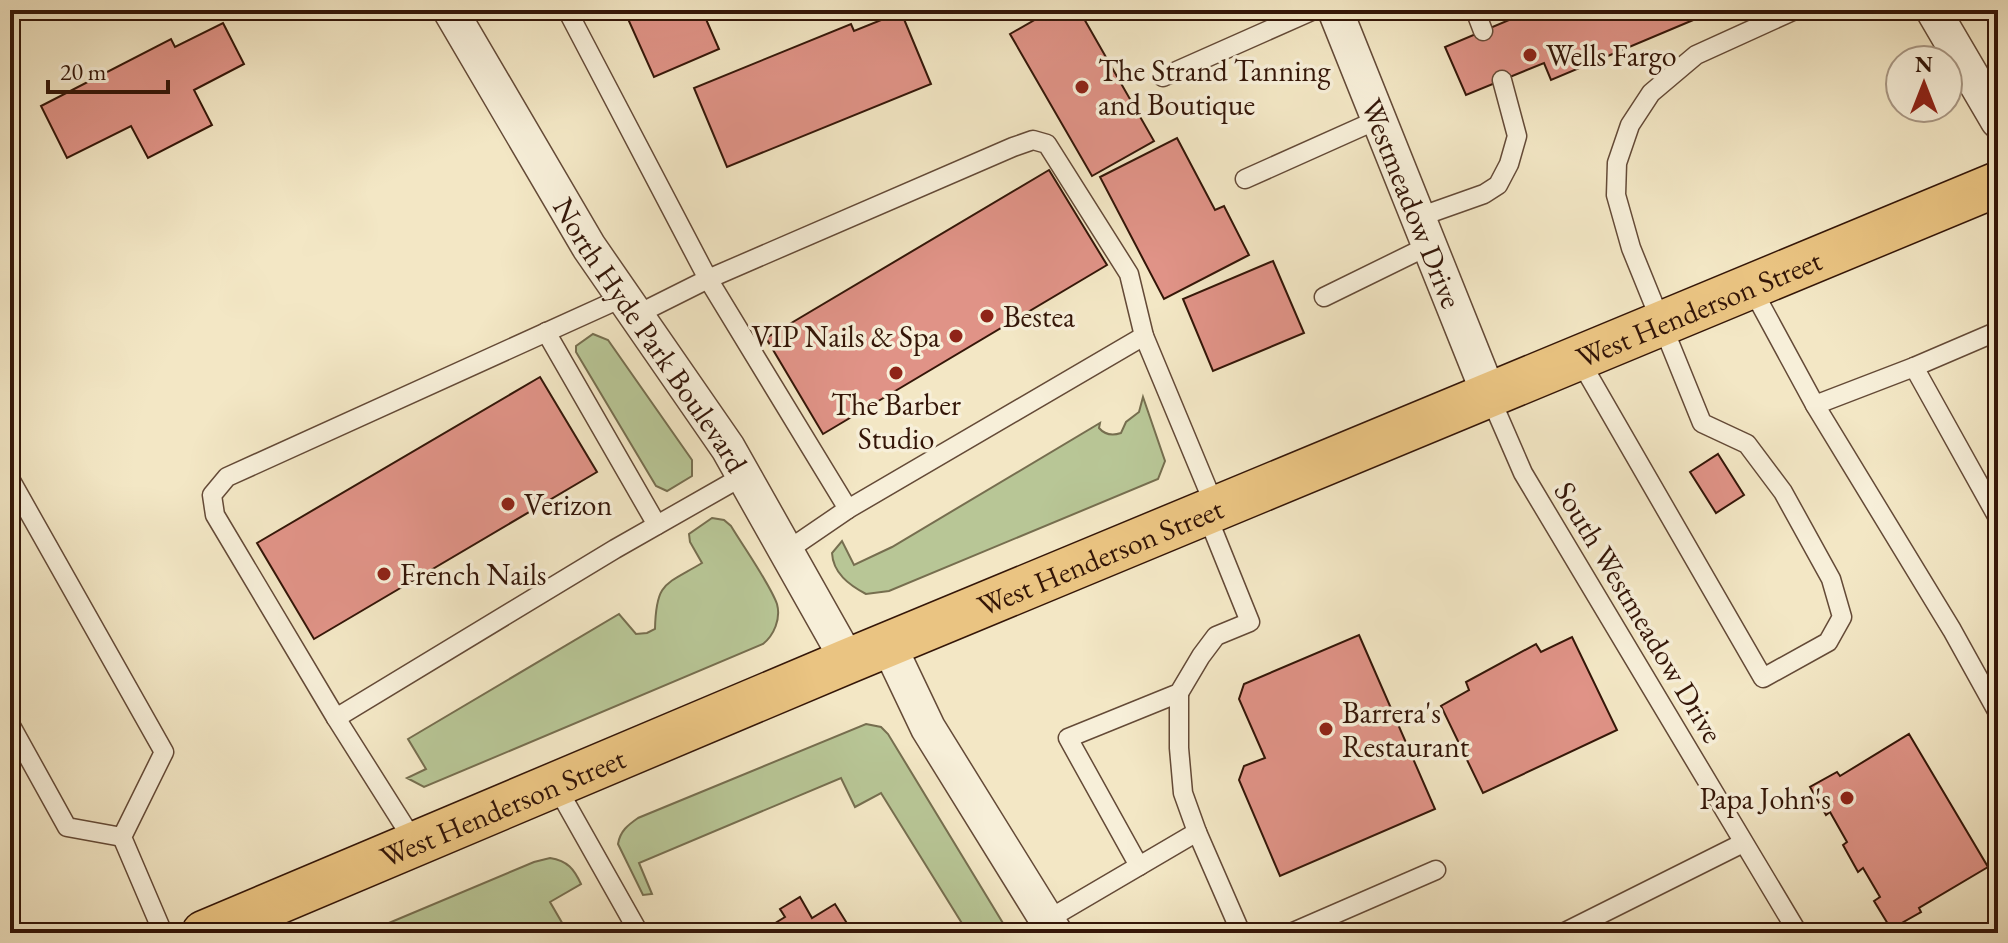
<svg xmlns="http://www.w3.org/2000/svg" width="2008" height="943" font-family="'EB Garamond',serif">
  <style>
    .green { fill: #b8c696; stroke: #766e4f; stroke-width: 2 }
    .building { fill: #e09387; stroke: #341608; stroke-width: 2 }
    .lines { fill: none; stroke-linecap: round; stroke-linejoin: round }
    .lane-casing { stroke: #644a37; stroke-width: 21 }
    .street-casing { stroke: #644a37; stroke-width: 37 }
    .primary-casing { stroke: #341608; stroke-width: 47 }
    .lane { stroke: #f7efd9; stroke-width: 18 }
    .street { stroke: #f7efd9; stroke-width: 34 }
    .primary { stroke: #eac482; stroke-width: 44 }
    .poi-dot { fill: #8f2418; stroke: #f7efd9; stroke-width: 3 }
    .labels { text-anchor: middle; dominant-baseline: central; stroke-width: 7; stroke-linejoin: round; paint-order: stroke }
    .poi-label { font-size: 30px; fill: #341608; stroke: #f7efd9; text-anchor: start }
    .street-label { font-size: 30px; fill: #341608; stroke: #f7efd9 }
  </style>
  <rect width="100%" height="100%" fill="#f3e7c5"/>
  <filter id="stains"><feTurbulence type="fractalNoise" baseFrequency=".0025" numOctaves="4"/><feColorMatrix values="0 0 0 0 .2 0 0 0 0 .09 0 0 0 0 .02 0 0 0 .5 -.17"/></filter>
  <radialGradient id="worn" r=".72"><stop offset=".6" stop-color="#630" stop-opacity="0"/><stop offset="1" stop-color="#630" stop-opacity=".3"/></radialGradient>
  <g class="green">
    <path d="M 593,334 L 608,340 L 692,460 L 692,476 L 667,491 L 656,486 L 576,352 L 576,346 Z"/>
    <path d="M 1143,397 L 1165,461 L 1158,479 L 889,591 L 866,594 C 849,585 833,573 832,553 L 842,541 L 854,565 L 892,547 L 1100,423 L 1099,428 C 1105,435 1112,436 1121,433 L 1126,422 L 1139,412 Z"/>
    <path d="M 712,518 L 724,520 L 731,526 C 743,546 770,584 777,604 C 781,619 774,635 763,644 L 424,787 L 407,778 L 426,769 L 408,739 L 619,614 L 636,634 L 647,633 L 655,629 C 656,582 665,585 702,563 L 690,542 L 689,534 Z"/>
    <path d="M 866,724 L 881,727 L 888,734 L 1009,933 L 968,933 L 881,793 L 855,807 L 841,778 L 639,863 L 652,894 L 643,895 L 618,844 C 620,831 628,825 638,818 Z"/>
    <path d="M 550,858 C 568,861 574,869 581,884 L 550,902 L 568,933 L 365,933 L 534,862 Z"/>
  </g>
  <g class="building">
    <path d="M 624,10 L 702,10 L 719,49 L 654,77 Z"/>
    <path d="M 1052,10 L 1079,10 L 1154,141 L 1092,176 L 1010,34 Z"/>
    <path d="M 1519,10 L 1717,10 L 1551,80 L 1544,63 L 1466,95 L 1445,47 L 1521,15 Z"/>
    <path d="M 901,12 L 931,84 L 727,167 L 694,88 L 851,24 L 854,31 Z"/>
    <path d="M 223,23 L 244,64 L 194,90 L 212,125 L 148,158 L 131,126 L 67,158 L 41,106 L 171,39 L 175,47 Z"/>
    <path d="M 1177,138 L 1215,210 L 1224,206 L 1249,255 L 1164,299 L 1100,177 Z"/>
    <path d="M 1049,170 L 1107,265 L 823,434 L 766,338 Z"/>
    <path d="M 1273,261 L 1304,333 L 1213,371 L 1183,299 Z"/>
    <path d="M 540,377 L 597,472 L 314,639 L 257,543 Z"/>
    <path d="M 1718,454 L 1744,495 L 1716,513 L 1690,472 Z"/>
    <path d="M 1359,635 L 1435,809 L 1280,876 L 1239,780 L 1244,766 L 1265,758 L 1239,699 L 1244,684 Z"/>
    <path d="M 1572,637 L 1617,730 L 1483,793 L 1441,706 L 1469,690 L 1466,682 L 1536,644 L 1541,652 Z"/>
    <path d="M 1909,734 L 1988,867 L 1919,908 L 1921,912 L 1891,929 L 1874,901 L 1880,897 L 1863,868 L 1858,872 L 1843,845 L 1847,842 L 1830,812 L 1826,815 L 1810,787 L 1837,772 L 1840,776 Z"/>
    <path d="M 800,897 L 812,918 L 835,904 L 853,933 L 759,933 L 785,917 L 780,909 Z"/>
  </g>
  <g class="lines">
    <defs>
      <g id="lane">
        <path d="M 567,10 L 708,279 L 848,509"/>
        <path d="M 1475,10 L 1483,31"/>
        <path d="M 1163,77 L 1314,10"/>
        <path d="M 1245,179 L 1379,119"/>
        <path d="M 1419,217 L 1484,194 L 1498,185 L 1509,164 L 1517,136 L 1502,80"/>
        <path d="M 1751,287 L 1815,405 L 1952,630 L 1998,713"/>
        <path d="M 1324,297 L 1430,245"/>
        <path d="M 636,315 L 708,279 L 1013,147 L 1033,140 L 1047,144 L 1129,274 L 1144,336 L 1216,509"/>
        <path d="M 546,332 L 657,525"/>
        <path d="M 1579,359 L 1763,678 L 1828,642 L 1842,617 L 1831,579 L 1783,492 L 1747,444 L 1702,423 L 1631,248 L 1616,195 L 1617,163 L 1630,125 L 1651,93 L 1696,55 L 1795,10"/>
        <path d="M 1914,367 L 1998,331"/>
        <path d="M 1490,397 L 1523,473 L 1798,933"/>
        <path d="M 1815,405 L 1914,367 L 1998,518"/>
        <path d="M 10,479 L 164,752 L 122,837 L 163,933"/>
        <path d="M 788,550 L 848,509 L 1144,336"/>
        <path d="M 336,718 L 615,549 L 745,475"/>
        <path d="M 10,724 L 67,827 L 122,837"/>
        <path d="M 555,784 L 639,933"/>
        <path d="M 1197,832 L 1241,933"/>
        <path d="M 415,843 L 336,718 L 215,515 L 212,495 L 227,477 L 624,297"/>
        <path d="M 1139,866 L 1068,738 L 1179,693 L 1201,656 L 1216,636 L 1250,622 L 1206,513"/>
        <path d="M 1047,920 L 1197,832 L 1183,793 L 1179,748 L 1179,693"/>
        <path d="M 1291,933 L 1436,870"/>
        <path d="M 1563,933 L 1743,843"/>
      </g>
      <g id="street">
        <path id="s1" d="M 450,10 L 589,247 L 728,448 L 848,661"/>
        <path id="s2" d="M 1335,10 L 1490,397"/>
        <path d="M 1933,10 L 1998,121"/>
        <path d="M 888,644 L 928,728 L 1055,933"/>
      </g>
      <g id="primary">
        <path id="s3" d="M 204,933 L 848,661 L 1998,184"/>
      </g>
    </defs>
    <use href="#lane" class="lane-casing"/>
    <use href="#street" class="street-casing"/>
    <use href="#primary" class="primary-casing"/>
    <use href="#lane" class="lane"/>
    <use href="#street" class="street"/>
    <use href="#primary" class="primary"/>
  </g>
  <g class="poi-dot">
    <circle cx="1530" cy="55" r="8"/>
    <circle cx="1082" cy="87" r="8"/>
    <circle cx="987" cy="316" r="8"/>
    <circle cx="956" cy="336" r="8"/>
    <circle cx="896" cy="373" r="8"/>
    <circle cx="508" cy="504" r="8"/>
    <circle cx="384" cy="574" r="8"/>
    <circle cx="1326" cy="729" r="8"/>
    <circle cx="1847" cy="798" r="8"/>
  </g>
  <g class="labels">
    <g class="poi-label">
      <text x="1546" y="55">Wells Fargo</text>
      <text x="1098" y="70">The Strand Tanning<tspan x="1098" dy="34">and Boutique</tspan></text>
      <text x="1003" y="316">Bestea</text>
      <text x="940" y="336" text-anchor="end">VIP Nails &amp; Spa</text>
      <text x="896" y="404" text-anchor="middle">The Barber<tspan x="896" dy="34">Studio</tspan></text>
      <text x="524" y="504">Verizon</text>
      <text x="400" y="574">French Nails</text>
      <text x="1342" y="712">Barrera's<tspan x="1342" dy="34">Restaurant</tspan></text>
      <text x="1831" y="798" text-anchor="end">Papa John's</text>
    </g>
    <g class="street-label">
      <text stroke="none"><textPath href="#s2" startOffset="208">Westmeadow Drive</textPath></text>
      <text stroke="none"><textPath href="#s3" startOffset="1620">West Henderson Street</textPath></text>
      <text stroke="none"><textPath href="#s1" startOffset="382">North Hyde Park Boulevard</textPath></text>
      <text stroke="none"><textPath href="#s3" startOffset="972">West Henderson Street</textPath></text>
      <text transform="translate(1639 612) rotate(59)">South Westmeadow Drive</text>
      <text stroke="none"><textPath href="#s3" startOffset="324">West Henderson Street</textPath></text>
    </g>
  </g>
  <rect width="2008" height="943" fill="none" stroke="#f3e7c5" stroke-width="40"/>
  <rect x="12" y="12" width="1984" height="919" fill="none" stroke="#341608" stroke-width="4"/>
  <rect x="20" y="20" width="1968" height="903" fill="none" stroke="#341608" stroke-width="2"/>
  <g transform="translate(1924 84)"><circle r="38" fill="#f7efd9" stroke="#a99885" stroke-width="2"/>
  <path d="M0-6L14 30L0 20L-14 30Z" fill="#8f2418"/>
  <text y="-12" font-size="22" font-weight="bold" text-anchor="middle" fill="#341608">N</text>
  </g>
  <path d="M48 80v12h120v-12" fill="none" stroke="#341608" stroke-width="4"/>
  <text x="60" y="80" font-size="24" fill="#341608" stroke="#f7efd9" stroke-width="6" paint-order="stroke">20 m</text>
  <rect width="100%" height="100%" filter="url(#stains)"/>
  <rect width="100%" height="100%" fill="url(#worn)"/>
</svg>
